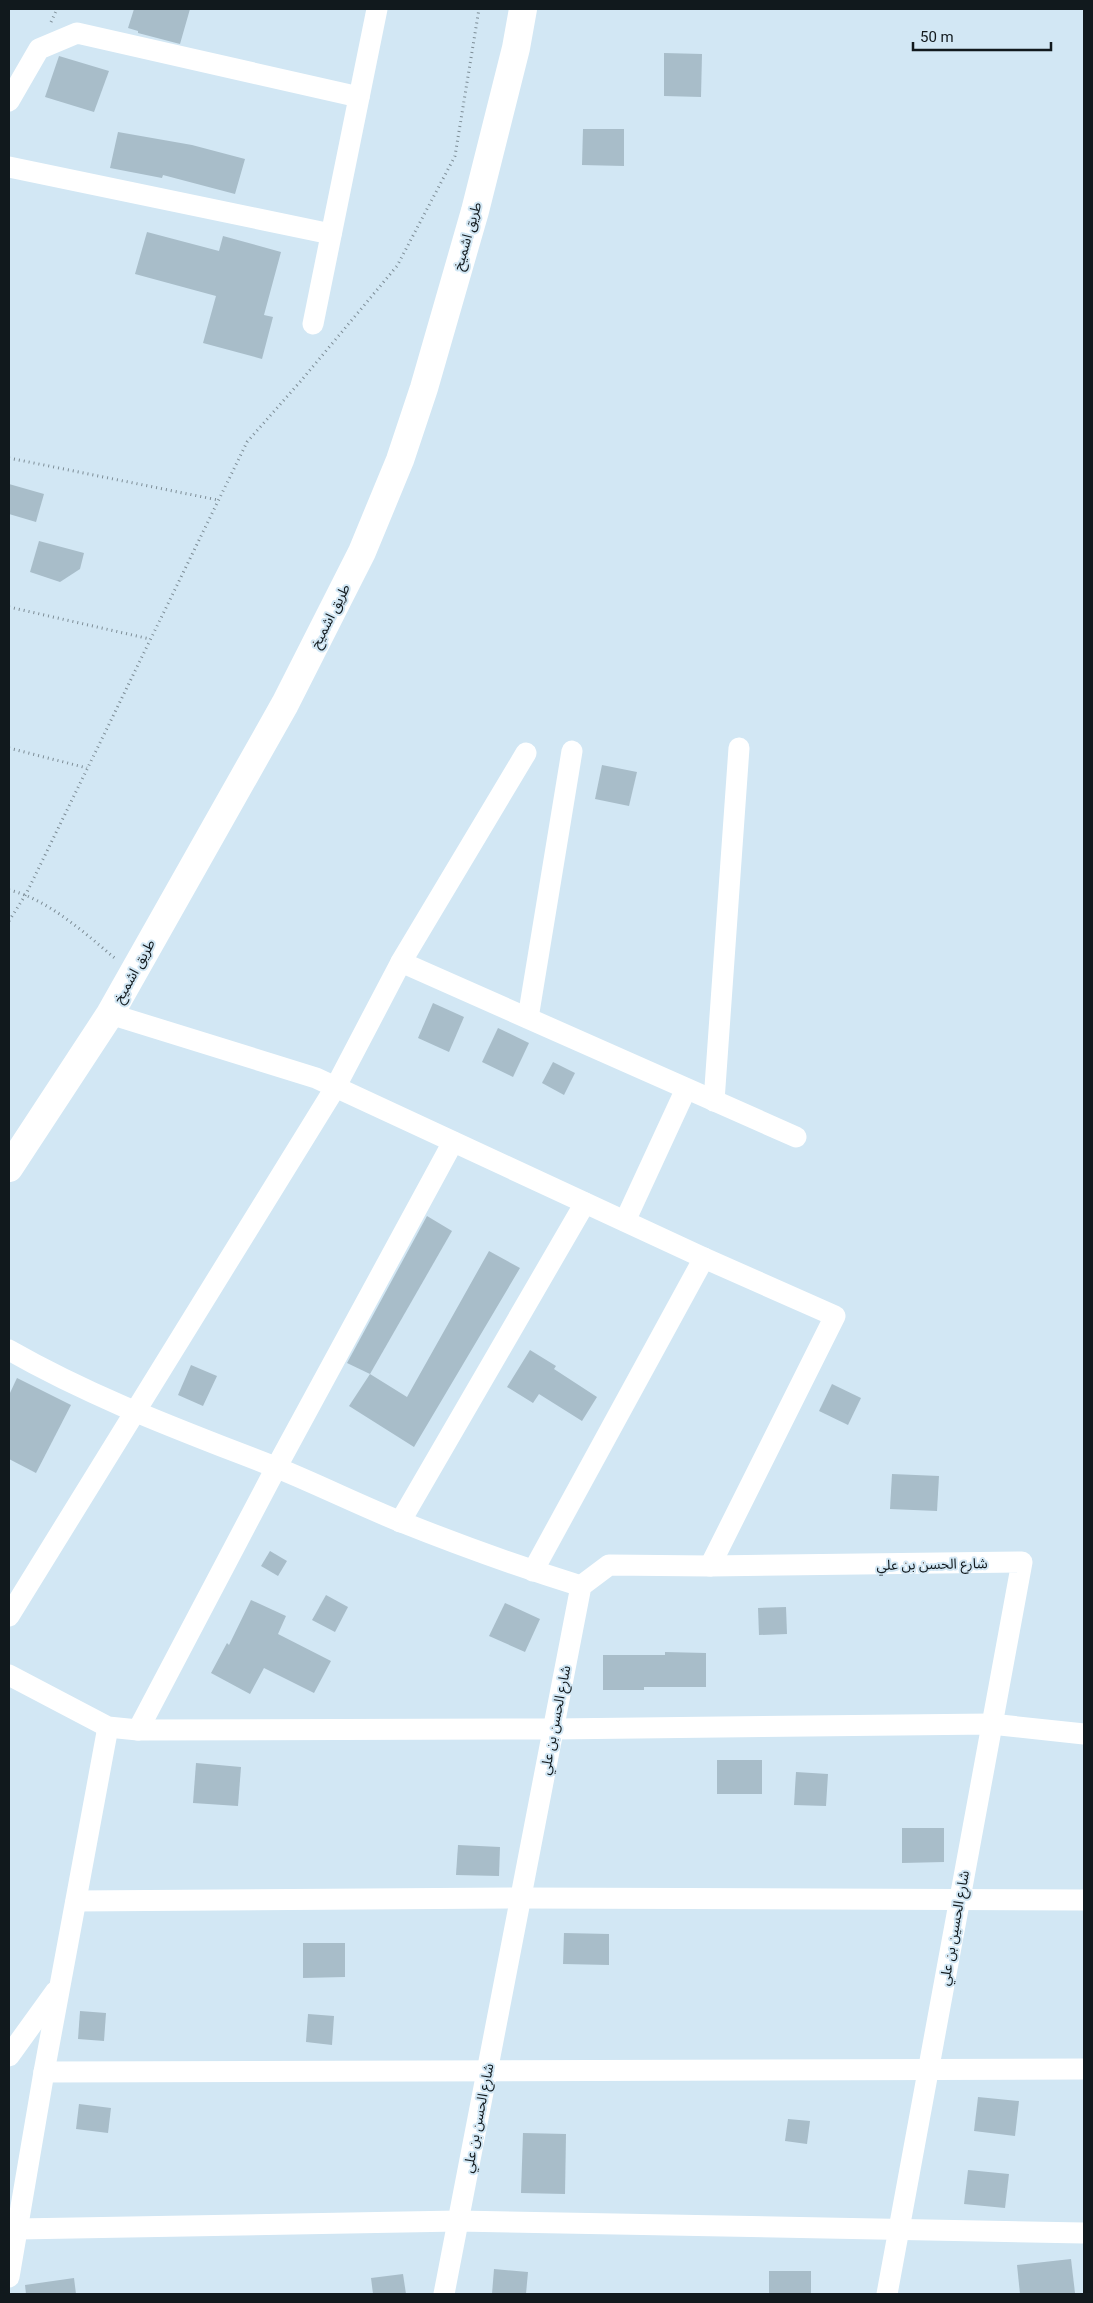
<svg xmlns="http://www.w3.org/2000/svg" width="1093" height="2303" font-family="Roboto,'Noto Sans Arabic',sans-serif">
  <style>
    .building { fill: #a8bdc9 }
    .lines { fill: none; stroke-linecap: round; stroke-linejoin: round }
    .path { stroke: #7d8d96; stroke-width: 3; stroke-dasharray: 1 4; stroke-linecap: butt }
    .minor { stroke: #fff; stroke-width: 21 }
    .highway { stroke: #fff; stroke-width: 28 }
    .labels { text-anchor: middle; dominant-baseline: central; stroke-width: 4; stroke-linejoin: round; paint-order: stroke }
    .street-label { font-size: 14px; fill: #11191d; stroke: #d2e7f4 }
  </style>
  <rect width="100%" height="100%" fill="#d2e7f4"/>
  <g class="building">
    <path d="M 134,9 L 190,9 L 180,44 L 138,33 L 138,31 L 128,28 Z"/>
    <path d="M 664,53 L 702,54 L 701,97 L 664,96 Z"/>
    <path d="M 59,56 L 109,71 L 94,112 L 45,97 Z"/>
    <path d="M 583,129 L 624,129 L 624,166 L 582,165 Z"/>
    <path d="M 118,132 L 192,145 L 245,159 L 235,194 L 163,175 L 162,178 L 110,168 Z"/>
    <path d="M 147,232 L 219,251 L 223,236 L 281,252 L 264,315 L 273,317 L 262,359 L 203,343 L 216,296 L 135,274 Z"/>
    <path d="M 9,484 L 44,494 L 36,522 L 9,514 Z"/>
    <path d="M 39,541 L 84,553 L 80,569 L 60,582 L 30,572 Z"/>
    <path d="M 602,765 L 637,772 L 629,806 L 595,799 Z"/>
    <path d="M 433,1003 L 464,1017 L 449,1052 L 418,1038 Z"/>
    <path d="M 498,1028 L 529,1043 L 513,1077 L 482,1062 Z"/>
    <path d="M 553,1062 L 575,1073 L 564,1095 L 542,1083 Z"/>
    <path d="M 427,1216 L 452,1231 L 370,1374 L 347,1363 Z"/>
    <path d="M 489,1251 L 520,1268 L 414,1447 L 349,1406 L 370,1374 L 407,1397 Z"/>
    <path d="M 530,1350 L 556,1366 L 554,1369 L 597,1397 L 582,1421 L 539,1394 L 533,1403 L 507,1387 Z"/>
    <path d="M 191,1365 L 217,1376 L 203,1406 L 178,1395 Z"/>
    <path d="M 17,1378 L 71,1405 L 36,1473 L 9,1459 L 9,1395 Z"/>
    <path d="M 832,1384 L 861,1398 L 848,1425 L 819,1411 Z"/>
    <path d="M 892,1474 L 939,1476 L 937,1511 L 890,1509 Z"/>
    <path d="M 270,1551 L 287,1561 L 278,1576 L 261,1566 Z"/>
    <path d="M 326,1595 L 348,1607 L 335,1632 L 312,1620 Z"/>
    <path d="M 251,1600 L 286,1616 L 278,1634 L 331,1661 L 314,1693 L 264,1668 L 250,1694 L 211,1673 L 227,1643 L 229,1645 Z"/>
    <path d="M 505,1603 L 540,1619 L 525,1652 L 489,1636 Z"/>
    <path d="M 786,1607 L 787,1634 L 759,1635 L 758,1608 Z"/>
    <path d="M 665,1652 L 706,1653 L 706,1687 L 644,1687 L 644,1690 L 603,1690 L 603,1655 L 665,1655 Z"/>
    <rect x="717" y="1760" width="45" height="34"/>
    <path d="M 196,1763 L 241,1767 L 238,1806 L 193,1803 Z"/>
    <path d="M 796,1772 L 828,1774 L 826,1806 L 794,1805 Z"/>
    <path d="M 902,1828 L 944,1828 L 944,1862 L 902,1863 Z"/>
    <path d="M 458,1845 L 500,1847 L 499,1876 L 456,1875 Z"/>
    <path d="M 564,1933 L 609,1934 L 609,1965 L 563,1964 Z"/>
    <path d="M 303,1943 L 345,1943 L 345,1977 L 303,1978 Z"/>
    <path d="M 80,2011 L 106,2013 L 104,2041 L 78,2039 Z"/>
    <path d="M 308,2014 L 334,2016 L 332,2045 L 306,2042 Z"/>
    <path d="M 978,2097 L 1019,2101 L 1015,2136 L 974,2131 Z"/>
    <path d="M 79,2104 L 111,2108 L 108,2133 L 76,2129 Z"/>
    <path d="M 788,2119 L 810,2121 L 807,2144 L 785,2141 Z"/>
    <path d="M 523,2133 L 566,2134 L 565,2194 L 521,2193 Z"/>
    <path d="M 968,2170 L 1009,2174 L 1005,2208 L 964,2204 Z"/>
    <path d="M 1071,2259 L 1075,2293 L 1020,2294 L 1017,2265 Z"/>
    <path d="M 494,2269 L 528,2272 L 526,2294 L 492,2294 Z"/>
    <rect x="769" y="2271" width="42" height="23"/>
    <path d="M 403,2274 L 406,2294 L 373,2294 L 371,2278 Z"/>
    <path d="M 74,2278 L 76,2294 L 26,2294 L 25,2285 Z"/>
  </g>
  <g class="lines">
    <g class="path">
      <path d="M 51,22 L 57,9"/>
      <path d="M 9,458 L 218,500"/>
      <path d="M 9,607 L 150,639"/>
      <path d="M 9,748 L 87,768"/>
      <path d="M 9,890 C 48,899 86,934 117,960"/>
      <path d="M 9,921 L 26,894 L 247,442 L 300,382 L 397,266 L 455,156 L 479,9"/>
    </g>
    <g class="minor">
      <path d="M 9,101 L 39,49 L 77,33 L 359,97"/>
      <path d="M 9,167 L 331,234"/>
      <path d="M 313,324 L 377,9"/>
      <path d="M 401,962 L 796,1137"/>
      <path d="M 110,1014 L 316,1078 L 704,1258 L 835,1316 L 710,1566"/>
      <path d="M 528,1018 L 572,751"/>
      <path d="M 714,1101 L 739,748"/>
      <path d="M 625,1221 L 686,1089"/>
      <path d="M 9,1350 C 95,1399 183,1431 275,1467 C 317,1484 357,1504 399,1521 C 459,1545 520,1567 581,1586"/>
      <path d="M 400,1522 L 585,1203"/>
      <path d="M 533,1571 L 704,1258"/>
      <path d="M 9,1616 L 335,1088 L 401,962 L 526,753"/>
      <path d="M 9,1675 L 108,1727 L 138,1730 L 554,1729 L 991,1724 L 1084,1734"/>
      <path d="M 138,1730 L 276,1468 L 453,1142"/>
      <path d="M 76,1901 L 521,1898 L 1084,1900"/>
      <path d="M 9,2056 L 56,1991"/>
      <path d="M 44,2072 L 108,1727"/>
      <path d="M 18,2229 L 458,2221 L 1084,2233"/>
      <path d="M 9,2277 L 44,2072 L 1084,2069"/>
      <path d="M 444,2294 L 581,1586 L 609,1565 L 710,1566 L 1022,1562 L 887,2294"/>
    </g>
    <path class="highway" d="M 9,1168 L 110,1014 L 285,704 L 362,552 L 400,460 L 424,388 L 475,211 L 516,48 L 523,9"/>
  </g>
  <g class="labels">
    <g class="street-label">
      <text transform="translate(467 236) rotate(-74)">طريق اشميخ</text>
      <text transform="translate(330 616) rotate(-63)">طريق اشميخ</text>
      <text transform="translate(134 971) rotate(-61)">طريق اشميخ</text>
      <text transform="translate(932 1564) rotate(-1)">شارع الحسن بن علي</text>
      <text transform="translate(555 1720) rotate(-79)">شارع الحسن بن علي</text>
      <text transform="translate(954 1928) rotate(-80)">شارع الحسين بن علي</text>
      <text transform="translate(478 2118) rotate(-79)">شارع الحسن بن علي</text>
    </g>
  </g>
  <rect width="1093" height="2303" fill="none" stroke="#11191d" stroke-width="20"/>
  <path d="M913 42v8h138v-8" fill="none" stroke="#11191d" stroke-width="2.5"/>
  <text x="920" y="42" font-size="15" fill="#11191d" stroke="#d2e7f4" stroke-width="4" paint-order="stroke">50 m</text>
</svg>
